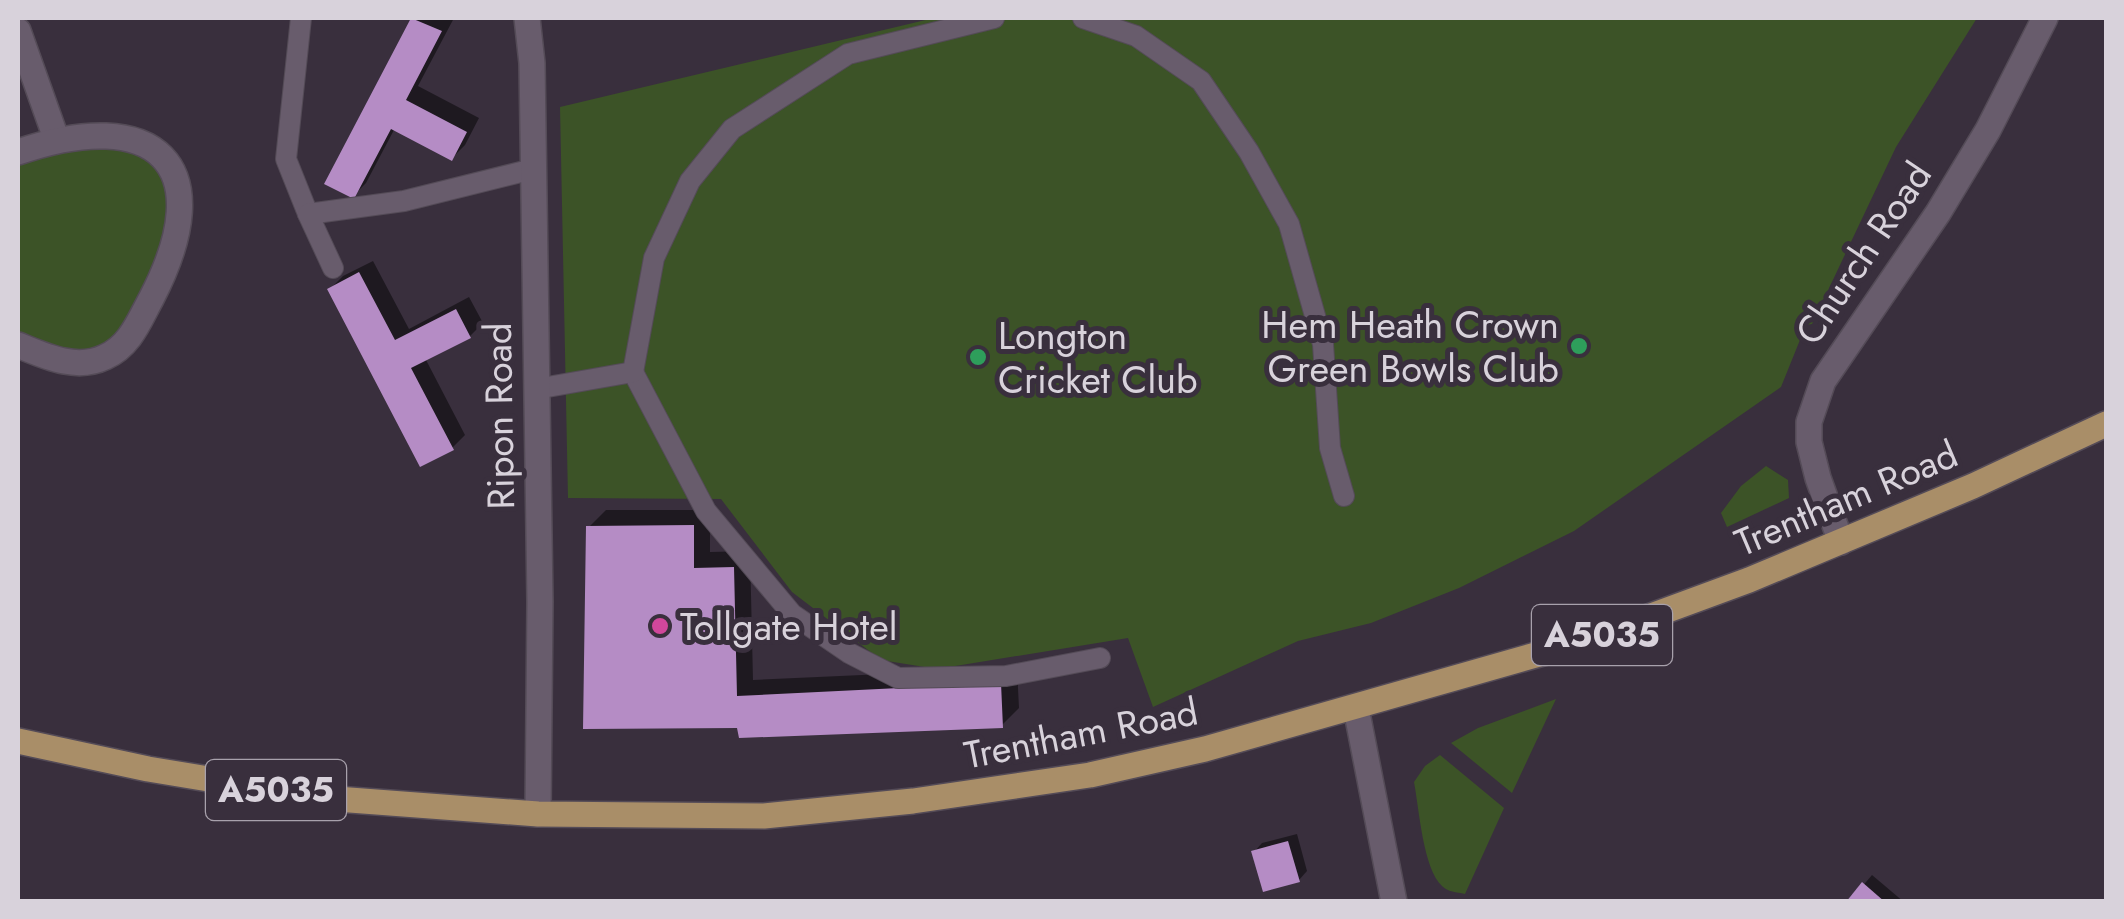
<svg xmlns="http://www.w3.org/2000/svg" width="2124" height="919" font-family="Jost,sans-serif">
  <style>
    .green { fill: #3c5327 }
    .shadow { fill: #0007 }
    .building { fill: #b58cc5 }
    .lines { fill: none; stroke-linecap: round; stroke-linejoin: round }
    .service-casing { stroke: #544b57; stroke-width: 22 }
    .minor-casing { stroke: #544b57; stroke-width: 28 }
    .tertiary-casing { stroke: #544b57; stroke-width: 28 }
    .primary-casing { stroke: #544b57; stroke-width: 28 }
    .service { stroke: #685c6c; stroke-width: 20 }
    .minor { stroke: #685c6c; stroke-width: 25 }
    .tertiary { stroke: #685c6c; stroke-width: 25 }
    .primary { stroke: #a98e68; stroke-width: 25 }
    .leisure-dot { fill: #2e9e5b; stroke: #392f3d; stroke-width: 4 }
    .hotel-dot { fill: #d1479c; stroke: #392f3d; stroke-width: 4 }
    .labels { text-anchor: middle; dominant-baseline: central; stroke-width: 10; stroke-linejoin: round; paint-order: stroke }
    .shield { fill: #392f3d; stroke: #a8a1ac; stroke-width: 2.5 }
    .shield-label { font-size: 35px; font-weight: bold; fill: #d8d2db }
    .street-label { font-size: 38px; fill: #d8d2db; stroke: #392f3d }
    .poi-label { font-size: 38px; fill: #d8d2db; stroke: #392f3d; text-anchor: start }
  </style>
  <rect width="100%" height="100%" fill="#392f3d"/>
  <g class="green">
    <path d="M 934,18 L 1977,18 L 1896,147 L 1812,324 L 1806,325 L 1781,387 L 1574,531 L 1459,588 L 1371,623 L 1298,641 L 1153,707 L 1128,638 L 937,669 L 881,660 L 792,592 L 721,499 L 568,498 L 560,107 Z"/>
    <path d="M 57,146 L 137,150 L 170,174 L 170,240 L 131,328 L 105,350 L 78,356 L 18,336 L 18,159 Z"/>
    <path d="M 1766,466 L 1788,480 L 1789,498 L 1727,527 L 1721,513 L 1741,486 Z"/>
    <path d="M 1556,699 L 1512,793 L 1451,743 L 1478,728 Z"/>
    <path d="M 1440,755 L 1504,808 L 1465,894 C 1456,892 1448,892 1442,886 C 1423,869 1419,808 1414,782 L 1425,766 Z"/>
  </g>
  <g class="shadow">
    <path d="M 414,18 L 454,18 L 418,86 L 479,118 L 465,145 L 452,158 L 395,128 L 366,183 L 353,196 L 327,183 Z"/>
    <path d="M 373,261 L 409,329 L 469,297 L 483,323 L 470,336 L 425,358 L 465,435 L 452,448 L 330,289 L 343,276 Z"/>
    <path d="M 606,510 L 710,510 L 710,552 L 750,551 L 753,680 L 1017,668 L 1019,708 L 1002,725 L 740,725 L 589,527 Z"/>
    <path d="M 1297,834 L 1307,871 L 1299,880 L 1254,852 L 1262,843 Z"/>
    <path d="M 1872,875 L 1904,902 L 1849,902 Z"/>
  </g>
  <g class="building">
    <path d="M 411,18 L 442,31 L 406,100 L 467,132 L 452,161 L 391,129 L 354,199 L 324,184 Z"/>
    <path d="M 359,272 L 395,340 L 456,309 L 471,338 L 411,368 L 454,450 L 420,467 L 327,289 Z"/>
    <path d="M 694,525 L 694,568 L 734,567 L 737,696 L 1001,683 L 1003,728 L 739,738 L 737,728 L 583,729 L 586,526 Z"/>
    <path d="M 1288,841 L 1300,882 L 1263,892 L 1251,851 Z"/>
    <path d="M 1862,882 L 1885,902 L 1846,902 Z"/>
  </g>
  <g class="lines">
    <defs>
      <g id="service">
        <path d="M 301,18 L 286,159 L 308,214"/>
        <path d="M 1083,18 L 1136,36 L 1201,81 L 1249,152 L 1289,224 L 1323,344 L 1330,448 L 1344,496"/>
        <path d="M 333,268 L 308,214 L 404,201 L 533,169"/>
        <path d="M 633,372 L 706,511 L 792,614 L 849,653 L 898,678 L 1006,676 L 1100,658"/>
        <path d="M 536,389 L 633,372 L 654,258 L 690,181 L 732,129 L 848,54 L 994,18"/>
      </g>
      <g id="minor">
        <path d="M 527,18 L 532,63 L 540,602 L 538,814"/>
        <path d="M 18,31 L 56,138"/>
        <path d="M 18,152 C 154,105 222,163 151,299 C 139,321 130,346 105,357 C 76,371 45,356 18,345"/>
      </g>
      <g id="tertiary">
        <path d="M 1841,542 L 1818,478 L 1809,442 L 1809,422 L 1823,381 L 1938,213 L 1988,130 L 2045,18"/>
        <path d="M 1356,708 L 1394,902"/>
      </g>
      <path id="primary" d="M 18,741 L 148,769 L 323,798 L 538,814 L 764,816 L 913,801 L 1090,775 L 1205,749 L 1578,643 L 1749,580 L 1973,486 L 2106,424"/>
    </defs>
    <use href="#service" class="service-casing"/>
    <use href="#minor" class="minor-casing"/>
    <use href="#tertiary" class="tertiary-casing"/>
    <use href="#primary" class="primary-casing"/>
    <use href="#service" class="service"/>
    <use href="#minor" class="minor"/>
    <use href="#tertiary" class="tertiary"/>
    <use href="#primary" class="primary"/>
  </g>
  <g class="leisure-dot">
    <circle cx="1579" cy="346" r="10"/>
    <circle cx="978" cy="357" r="10"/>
  </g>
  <circle class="hotel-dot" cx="660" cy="626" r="10"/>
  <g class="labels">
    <g class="shield">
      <rect x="1532" y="605" width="140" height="60" rx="8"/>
      <rect x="206" y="760" width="140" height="60" rx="8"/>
    </g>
    <g class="shield-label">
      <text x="1602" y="635">A5035</text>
      <text x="276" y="790">A5035</text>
    </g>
    <g class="street-label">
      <text transform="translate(1863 253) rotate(-56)">Church Road</text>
      <text transform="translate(499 416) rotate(-91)">Ripon Road</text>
      <text transform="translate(1846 498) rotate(-23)">Trentham Road</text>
      <text transform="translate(1081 733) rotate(-11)">Trentham Road</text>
    </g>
    <g class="poi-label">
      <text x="1559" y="324" text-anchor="end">Hem Heath Crown<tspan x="1559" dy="44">Green Bowls Club</tspan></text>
      <text x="998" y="335">Longton<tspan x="998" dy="44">Cricket Club</tspan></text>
      <text x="680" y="626">Tollgate Hotel</text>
    </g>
  </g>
  <rect width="2124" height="919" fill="none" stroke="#d8d2db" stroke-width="40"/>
</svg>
